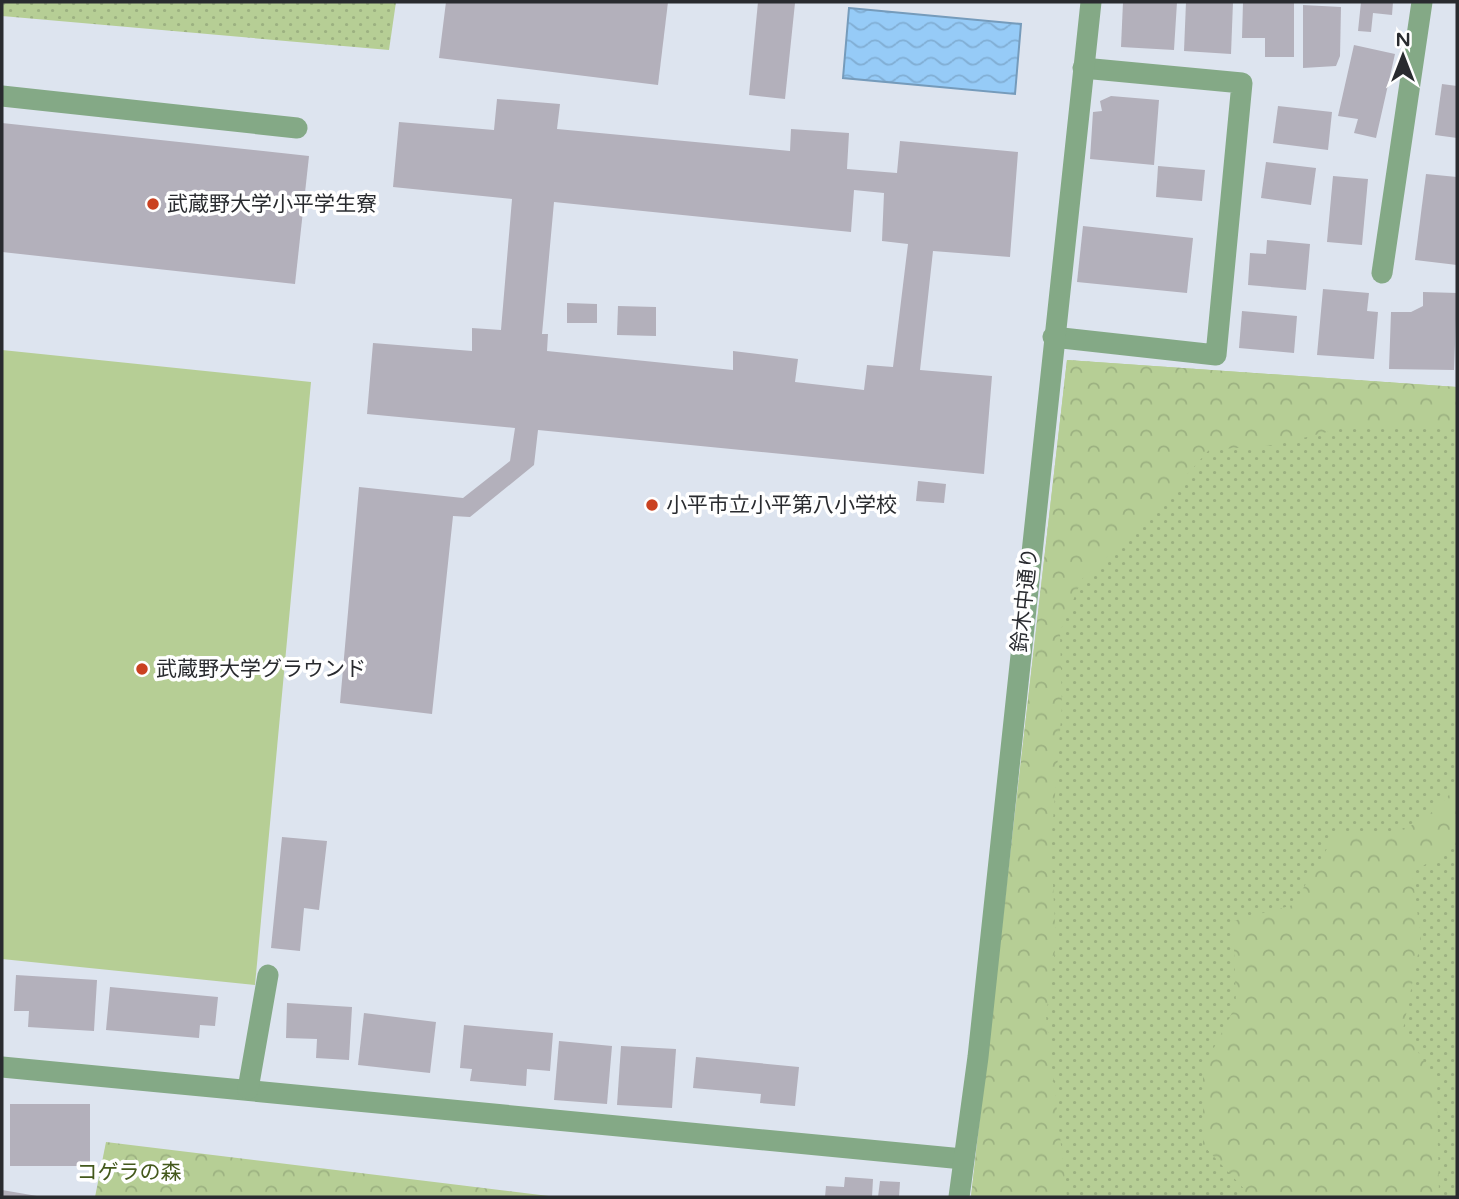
<svg xmlns="http://www.w3.org/2000/svg" width="1459" height="1199" font-family="'Varela Round','Noto Sans JP',sans-serif">
  <style>
    .grass { fill: url(#grass-dots) }
    .forest { fill: url(#forest-crowns) }
    .pitch { fill: #b6ce95 }
    .water { fill: url(#water-waves); stroke: #759bbb; stroke-width: 2 }
    .building { fill: #b3b0bb; fill-rule: evenodd }
    .lines { fill: none; stroke-linecap: round; stroke-linejoin: round }
    .minor { stroke: #84a986; stroke-width: 21 }
    .poi-dot { fill: #ca4120; stroke: #fff; stroke-width: 2.5 }
    .labels { text-anchor: middle; dominant-baseline: central; stroke-width: 7; stroke-linejoin: round; paint-order: stroke }
    .poi-label { font-size: 21px; fill: #292b2f; stroke: #fff; text-anchor: start }
    .street-label { font-size: 21px; fill: #292b2f; stroke: #fff }
    .park-label { font-size: 21px; fill: #44591c; stroke: #fff }
  </style>
  <defs>
    <pattern id="grass-dots" width="8" height="8" patternUnits="userSpaceOnUse" patternTransform="scale(1.75)"><rect width="8" height="8" fill="#b6ce95"/><path d="M2 2h.1M6 6h.1" fill="none" stroke="#9cb181" stroke-width="1.8" stroke-linecap="round"/></pattern>
    <pattern id="forest-crowns" width="20" height="18" patternUnits="userSpaceOnUse" patternTransform="scale(1.75)"><rect width="20" height="18" fill="#b6ce95"/><path d="M2 6a3 3 0 1 1 6 0M12 15a3 3 0 1 1 6 0" fill="none" stroke="#9cb181"/></pattern>
    <pattern id="water-waves" width="16" height="10" patternUnits="userSpaceOnUse" patternTransform="scale(1.75)"><rect width="16" height="10" fill="#96cbf7"/><path d="M0 5q4-4 8 0t8 0" fill="none" stroke="#81aed4"/></pattern>
  </defs>
  <rect width="100%" height="100%" fill="#dde4ef"/>
  <g class="grass">
    <path d="M 2,2 L 396,2 L 389,50 L 2,16 Z"/>
    <path d="M 1067,360 L 1457,387 L 1457,1197 L 971,1197 Z"/>
  </g>
  <g class="forest">
    <path d="M 1067,360 L 1457,387 L 1457,429 L 1339,429 L 1275,445 L 1209,450 L 1141,526 L 1082,579 L 1060,632 L 1062,706 L 1051,846 L 1056,943 L 1046,1016 L 1067,1197 L 971,1197 Z"/>
    <path d="M 1457,786 L 1457,844 L 1412,873 L 1421,939 L 1403,1030 L 1437,1080 L 1439,1197 L 1245,1197 L 1245,1190 L 1203,1145 L 1203,1069 L 1236,1005 L 1233,921 L 1293,905 L 1337,832 C 1401,832 1413,837 1457,786 Z"/>
    <path d="M 106,1142 L 557,1197 L 95,1197 Z"/>
  </g>
  <path class="pitch" d="M 2,350 L 311,382 L 255,985 L 2,959 Z"/>
  <path class="water" d="M 849,8 L 1021,24 L 1015,94 L 843,78 Z"/>
  <g class="building">
    <path d="M 446,2 L 668,2 L 658,85 L 439,58 Z"/>
    <path d="M 758,2 L 795,3 L 785,99 L 749,95 Z"/>
    <path d="M 1123,2 L 1177,2 L 1174,50 L 1121,47 Z"/>
    <path d="M 1186,2 L 1233,2 L 1231,54 L 1184,51 Z"/>
    <path d="M 1243,2 L 1294,2 L 1294,57 L 1265,57 L 1265,38 L 1242,38 Z"/>
    <path d="M 1361,2 L 1393,2 L 1392,15 L 1373,13 L 1371,32 L 1358,31 Z"/>
    <path d="M 1303,5 L 1341,7 L 1340,56 L 1336,66 L 1303,68 Z"/>
    <path d="M 1354,45 L 1395,54 L 1376,138 L 1354,133 L 1358,119 L 1338,116 Z"/>
    <path d="M 1442,84 L 1457,86 L 1457,138 L 1435,135 Z"/>
    <path d="M 1111,96 L 1159,100 L 1154,165 L 1090,159 L 1093,112 L 1102,111 L 1100,101 Z"/>
    <path d="M 497,99 L 560,104 L 557,129 L 790,151 L 791,129 L 849,133 L 847,169 L 897,173 L 900,141 L 1018,152 L 1010,257 L 933,251 L 920,370 L 992,376 L 984,474 L 538,430 L 534,465 L 470,517 L 453,516 L 432,714 L 340,703 L 359,487 L 463,498 L 510,461 L 515,428 L 367,414 L 373,343 L 472,351 L 472,328 L 501,330 L 512,199 L 393,187 L 399,122 L 494,130 ZM 854,190 L 884,193 L 882,241 L 908,244 L 893,367 L 867,365 L 864,390 L 795,382 L 798,359 L 733,351 L 733,370 L 547,351 L 548,334 L 542,334 L 554,202 L 851,232 Z"/>
    <path d="M 1278,106 L 1332,112 L 1328,150 L 1273,143 Z"/>
    <path d="M 2,123 L 309,156 L 295,284 L 2,252 Z"/>
    <path d="M 1266,162 L 1316,168 L 1311,205 L 1261,198 Z"/>
    <path d="M 1158,166 L 1205,170 L 1202,201 L 1156,197 Z"/>
    <path d="M 1426,174 L 1457,177 L 1457,265 L 1415,260 Z"/>
    <path d="M 1333,176 L 1368,179 L 1362,245 L 1327,242 Z"/>
    <path d="M 1083,226 L 1193,238 L 1187,293 L 1077,282 Z"/>
    <path d="M 1267,240 L 1310,244 L 1306,290 L 1248,285 L 1250,253 L 1266,254 Z"/>
    <path d="M 1323,289 L 1369,293 L 1367,311 L 1378,312 L 1374,359 L 1317,355 Z"/>
    <path d="M 1423,292 L 1457,293 L 1454,370 L 1389,369 L 1391,312 L 1411,312 L 1423,306 Z"/>
    <path d="M 567,303 L 597,304 L 597,323 L 567,323 Z"/>
    <path d="M 618,306 L 656,307 L 656,336 L 617,335 Z"/>
    <path d="M 1242,311 L 1297,316 L 1294,353 L 1239,348 Z"/>
    <path d="M 918,481 L 946,484 L 944,503 L 916,501 Z"/>
    <path d="M 282,837 L 327,841 L 319,910 L 304,908 L 300,951 L 271,948 Z"/>
    <path d="M 16,975 L 97,980 L 94,1031 L 28,1027 L 29,1011 L 14,1011 Z"/>
    <path d="M 110,987 L 218,997 L 215,1026 L 200,1025 L 199,1038 L 106,1030 Z"/>
    <path d="M 287,1003 L 352,1007 L 349,1060 L 316,1058 L 317,1039 L 286,1038 Z"/>
    <path d="M 364,1013 L 436,1022 L 430,1073 L 358,1065 Z"/>
    <path d="M 464,1025 L 553,1033 L 550,1071 L 527,1069 L 526,1086 L 470,1081 L 472,1069 L 460,1068 Z"/>
    <path d="M 559,1041 L 612,1046 L 607,1104 L 554,1100 Z"/>
    <path d="M 621,1046 L 676,1049 L 672,1108 L 617,1105 Z"/>
    <path d="M 696,1057 L 799,1067 L 795,1106 L 760,1103 L 761,1094 L 693,1088 Z"/>
    <rect x="10" y="1104" width="80" height="62"/>
    <path d="M 845,1177 L 873,1179 L 872,1197 L 825,1197 L 826,1186 L 844,1187 Z"/>
    <path d="M 880,1181 L 900,1182 L 899,1197 L 878,1197 Z"/>
    <path d="M 2,1190 L 37,1196 L 37,1197 L 2,1197 Z"/>
  </g>
  <g class="lines">
    <g class="minor">
      <path d="M 2,96 L 297,128"/>
      <path d="M 1382,273 L 1422,2"/>
      <path d="M 1053,337 L 1216,355 L 1242,83 L 1083,68"/>
      <path d="M 2,1067 L 963,1159"/>
      <path d="M 248,1089 L 268,975"/>
      <path d="M 959,1197 L 978,1057 L 1091,2"/>
    </g>
  </g>
  <g class="poi-dot">
    <circle cx="153" cy="204" r="7"/>
    <circle cx="652" cy="505" r="7"/>
    <circle cx="142" cy="669" r="7"/>
  </g>
  <g class="labels">
    <g class="poi-label">
      <text x="167" y="204">武蔵野大学小平学生寮</text>
      <text x="666" y="505">小平市立小平第八小学校</text>
      <text x="156" y="669">武蔵野大学グラウンド</text>
    </g>
    <g class="street-label">
      <text transform="translate(1025 600) rotate(-84)">鈴木中通り</text>
    </g>
    <g class="park-label">
      <text x="129" y="1172">コゲラの森</text>
    </g>
  </g>
  <rect width="1459" height="1199" fill="none" stroke="#292b2f" stroke-width="7"/>
  <g transform="translate(1403 56)" stroke="#ffffff" stroke-width="5" paint-order="stroke">
  <path d="M0-5L12 26L0 18L-12 26Z" fill="#292b2f"/>
  <text y="-10" font-size="19" font-weight="bold" text-anchor="middle" fill="#292b2f">N</text>
  </g>
</svg>
